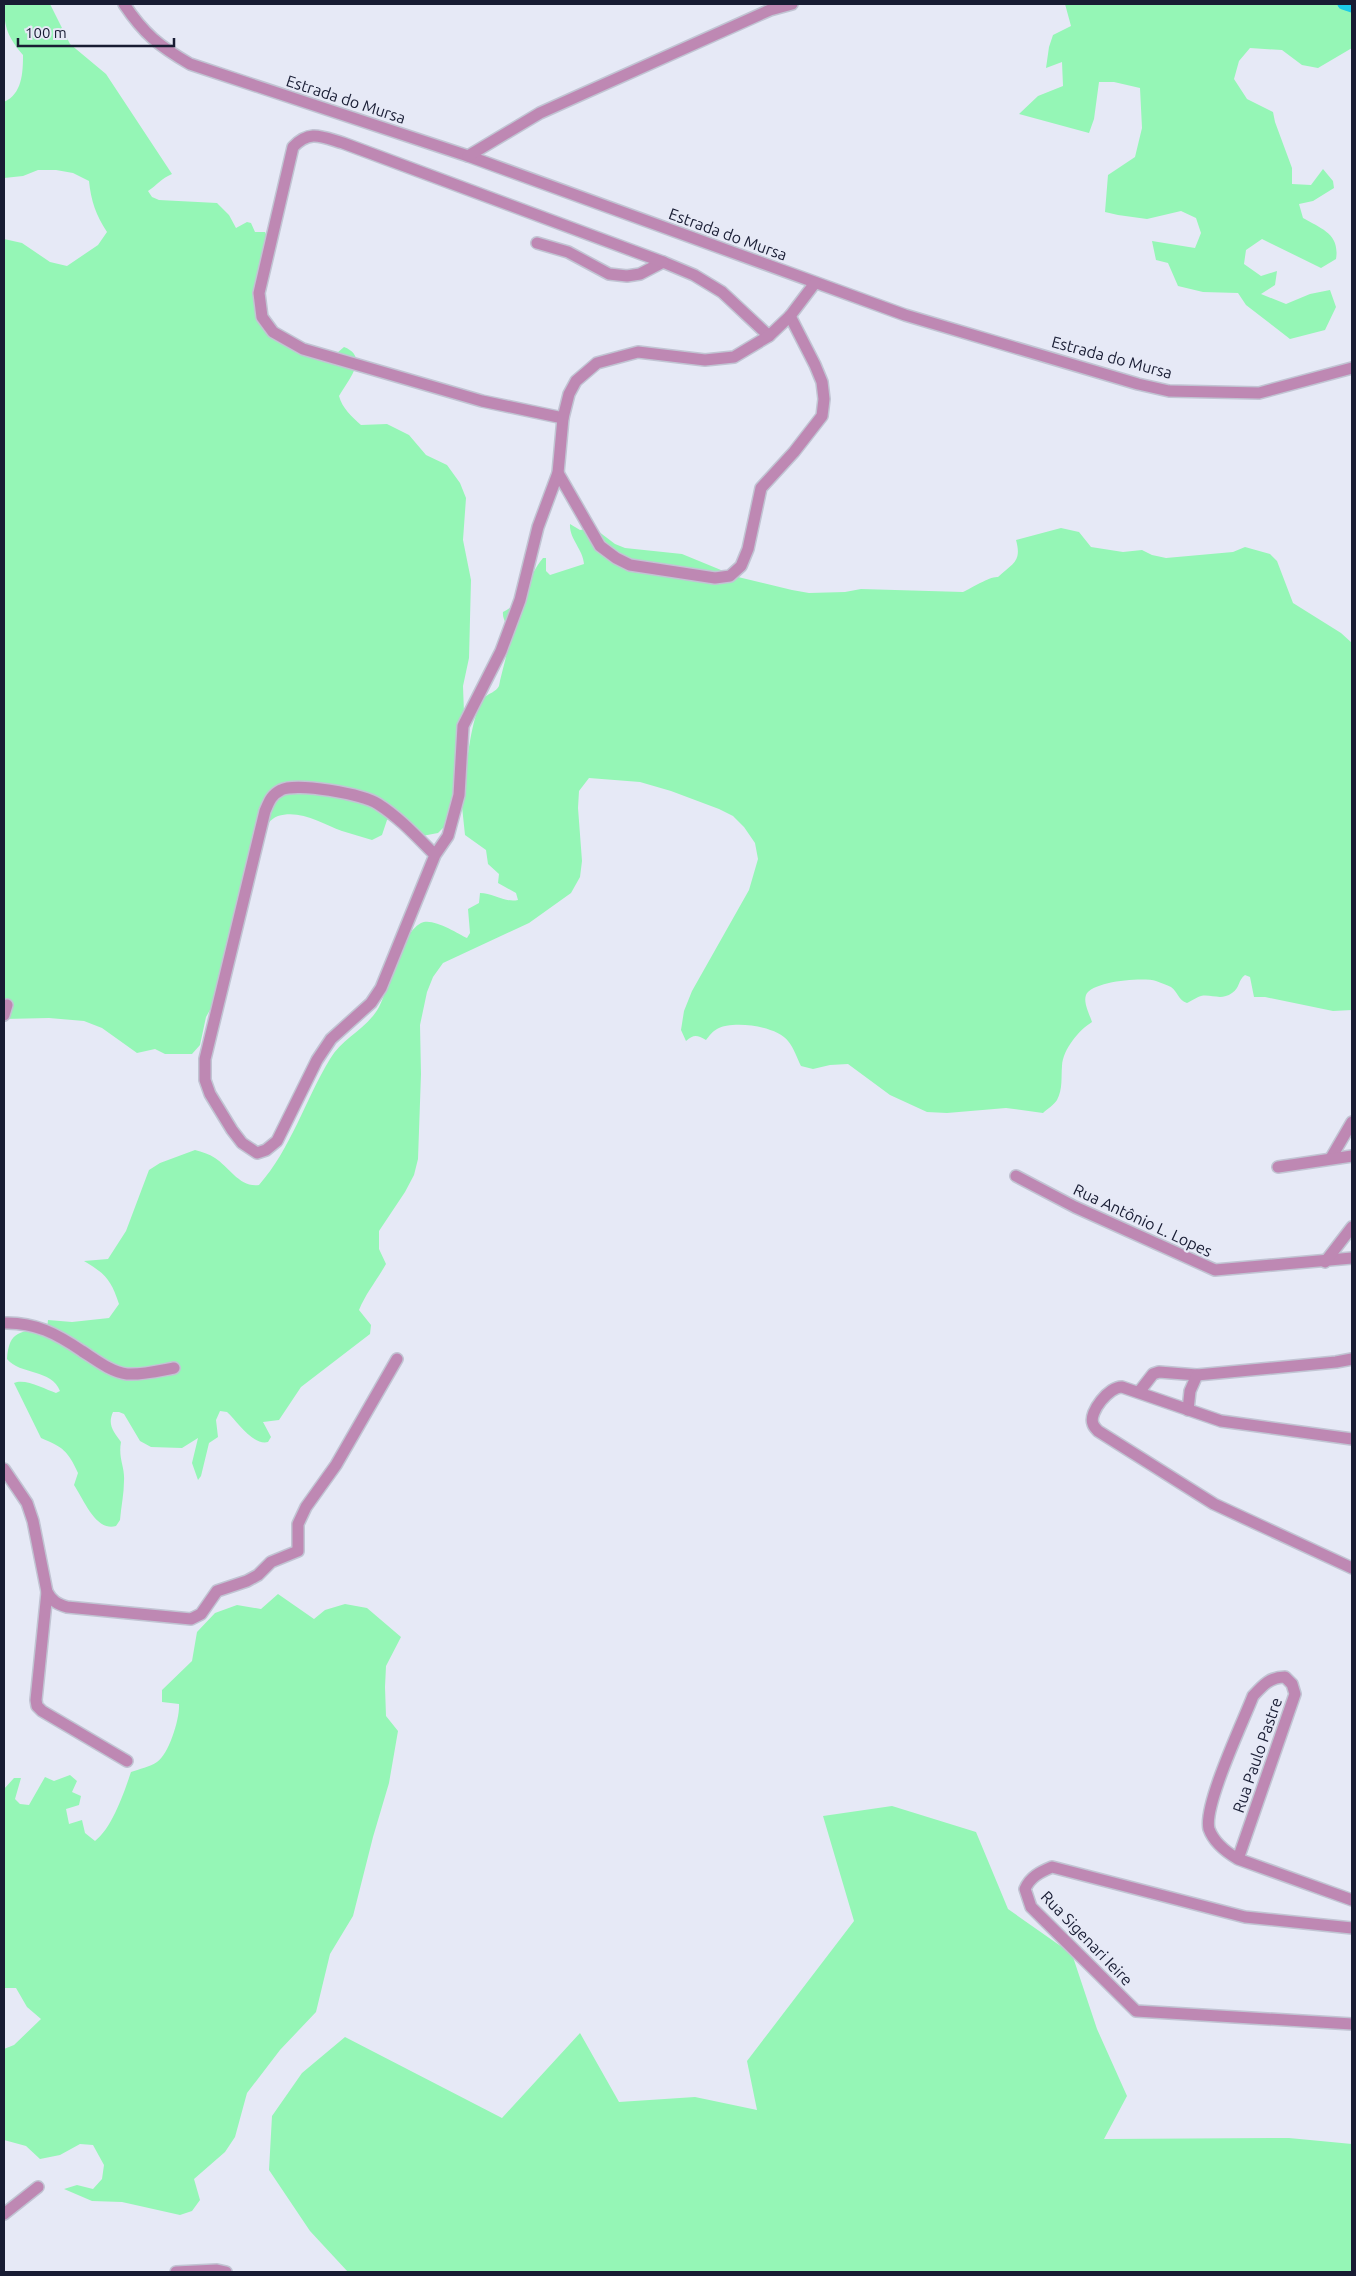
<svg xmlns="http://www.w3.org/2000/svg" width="1356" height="2276" font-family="Ubuntu,sans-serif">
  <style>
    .green { fill: #95f6b6 }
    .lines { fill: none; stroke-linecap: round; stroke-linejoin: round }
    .canal { stroke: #1ccae9; stroke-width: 11 }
    .minor-casing { stroke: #c1c4d3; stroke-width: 14 }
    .minor { stroke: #be88b3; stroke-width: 11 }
    .labels { text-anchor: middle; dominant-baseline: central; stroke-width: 4.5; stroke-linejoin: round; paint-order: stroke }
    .street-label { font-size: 16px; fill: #181c33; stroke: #e6e9f6 }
  </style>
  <rect width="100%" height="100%" fill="#e6e9f6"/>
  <g class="green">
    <path d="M 4,4 L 50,4 L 70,44 L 106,74 L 172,174 C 162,178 157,185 148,191 L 152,197 L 159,200 L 217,203 L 229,215 L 236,228 L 247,222 L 251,223 L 255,232 L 265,232 L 270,243 L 271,255 L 263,313 L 271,333 L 330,353 L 337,353 L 344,347 C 370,357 348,380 339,396 C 342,408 352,417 361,425 L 387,424 L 409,435 L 426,455 L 447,465 L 460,483 L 466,498 L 463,540 L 471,580 L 469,658 L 463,686 L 466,767 C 469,749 473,712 484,698 C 489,693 496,692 499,686 C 502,670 509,651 509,635 C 509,626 502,620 503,612 C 529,599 526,578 543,558 L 546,558 L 546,571 L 550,575 L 584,564 C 583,549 569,539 570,524 L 580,530 L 594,528 L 615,544 L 625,548 L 682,554 L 738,577 L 792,590 L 809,593 L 845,592 L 861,589 L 963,592 C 972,588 990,576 998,577 C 1013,563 1022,562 1016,540 L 1061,528 L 1079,532 L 1091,547 L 1123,552 L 1142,550 L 1152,555 L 1166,558 L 1233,552 L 1245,547 L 1270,554 L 1277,561 L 1293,603 L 1341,633 L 1352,643 L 1352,1010 L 1333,1011 L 1265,997 L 1254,997 L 1250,977 L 1245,975 C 1238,980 1240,988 1232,993 C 1221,1001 1212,994 1201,996 C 1197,997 1191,1001 1187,1003 C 1178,1000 1178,992 1171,987 C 1167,985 1161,983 1156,981 C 1144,977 1092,981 1086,995 C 1083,1003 1090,1015 1092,1022 C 1079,1030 1063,1049 1062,1066 C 1061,1077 1063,1089 1057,1100 C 1054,1105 1047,1109 1043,1113 L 1006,1108 L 947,1113 L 927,1112 L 890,1095 L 848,1064 L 830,1065 L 813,1069 L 801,1066 C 797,1058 794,1048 788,1041 C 777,1026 733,1020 717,1029 C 713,1031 709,1036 706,1040 C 697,1035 694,1034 686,1041 L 681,1030 L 684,1011 L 692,991 L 749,890 L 758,859 L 755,843 L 744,827 L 733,816 L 719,809 L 671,791 L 640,782 L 589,778 L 579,791 L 578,808 L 582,861 L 580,877 L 571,893 L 529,923 L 443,963 L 433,977 L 427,992 L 420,1025 L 421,1074 L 418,1159 L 414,1175 L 405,1192 L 379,1231 L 379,1249 L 386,1264 C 377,1280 366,1293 359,1310 L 371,1325 L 370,1334 L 301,1387 L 279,1420 L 263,1422 L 271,1437 L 268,1442 C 253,1446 237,1421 227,1412 L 220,1411 L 216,1420 L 218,1437 L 209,1443 L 201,1476 L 198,1480 L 192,1463 L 198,1438 L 182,1448 L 151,1447 L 140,1441 L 124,1414 L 119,1412 L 113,1412 C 107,1425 114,1432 121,1442 C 118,1459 125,1466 124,1481 C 124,1494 121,1507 120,1520 L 116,1526 C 96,1532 84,1500 74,1485 L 78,1473 C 68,1451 63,1447 41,1438 L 14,1383 C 25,1378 45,1389 56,1393 L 60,1391 C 52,1369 20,1375 7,1359 C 9,1330 21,1331 47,1329 L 48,1320 L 72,1322 L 109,1318 L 119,1304 C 111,1280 106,1274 84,1261 L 108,1259 L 126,1231 L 149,1170 L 160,1163 L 195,1150 C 202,1152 209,1154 215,1158 C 229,1167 240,1188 259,1185 C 291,1149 305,1100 330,1059 C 342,1038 367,1029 379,1007 C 391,985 398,936 421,923 C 432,917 457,933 467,938 L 470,933 L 468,909 L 479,903 L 480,893 C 493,893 505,903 518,900 L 516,893 L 498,883 L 499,874 L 488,864 L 486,850 L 465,835 L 461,797 L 446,825 L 438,833 L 422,836 L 390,818 L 387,820 L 382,835 L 372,840 C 362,837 352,834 342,831 C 323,824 300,809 278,816 C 270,819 266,826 263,833 L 219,994 L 206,1017 L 200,1045 L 192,1054 L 165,1054 L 155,1049 L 137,1053 L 102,1028 L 84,1021 L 49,1018 L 4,1019 L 4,239 L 22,243 L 50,262 L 67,266 L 98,245 L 107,232 C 96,215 91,201 89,181 L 73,173 L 56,170 L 38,170 L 23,176 L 4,178 L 4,102 C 22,94 23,73 23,55 C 8,37 4,28 4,4 Z"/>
    <path d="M 1065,4 L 1352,4 L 1352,48 L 1318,68 L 1302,65 L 1282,50 L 1250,48 L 1239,61 L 1234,79 L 1247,99 L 1273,112 L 1275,122 L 1292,168 L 1292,184 L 1311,185 L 1323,169 L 1333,181 L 1334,188 L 1313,201 L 1299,204 L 1303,218 C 1322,229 1340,234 1336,259 L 1321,268 L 1262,239 L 1246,250 L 1244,264 L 1261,276 L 1277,271 L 1275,285 L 1261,294 L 1286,304 L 1310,294 L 1330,290 L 1336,307 L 1325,330 L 1290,339 L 1246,305 L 1238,293 L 1203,292 L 1178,286 L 1168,263 L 1156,260 L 1152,241 L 1195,248 L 1201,233 L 1196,218 L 1181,211 L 1147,219 L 1118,215 L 1105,212 L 1108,175 L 1135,157 L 1142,128 L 1140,88 L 1114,82 L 1099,82 L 1094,119 L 1089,133 L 1019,114 L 1038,96 L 1063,86 L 1062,62 L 1046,68 L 1049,47 L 1053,35 L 1071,26 Z"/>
    <path d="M 278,1594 L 314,1619 L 325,1610 L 345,1604 L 367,1608 L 401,1637 L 386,1666 L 385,1687 L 386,1716 L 398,1731 L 389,1783 L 373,1837 L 353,1916 L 330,1954 L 316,2012 L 280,2050 L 247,2093 L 235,2137 L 225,2152 L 194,2179 L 200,2200 L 192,2211 L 180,2215 L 122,2202 L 92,2201 L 64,2189 L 77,2185 L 93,2189 L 102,2179 L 104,2165 L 93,2145 L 80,2144 L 60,2155 L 40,2159 L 26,2146 L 4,2140 L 4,2049 L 14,2045 L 41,2019 L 27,2007 L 16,1988 L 4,1988 L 4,1789 L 14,1778 L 21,1778 L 15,1799 L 20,1804 L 29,1805 L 45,1777 L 54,1781 L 70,1775 L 77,1781 L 72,1792 L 81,1796 L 79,1805 L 66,1809 L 69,1824 L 82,1820 L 85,1833 L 95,1841 C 112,1828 124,1793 131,1772 C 139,1769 150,1767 157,1762 C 169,1754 180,1718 179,1704 L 162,1702 L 162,1690 L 192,1661 L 197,1632 L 215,1613 L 237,1605 L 261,1609 Z"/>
    <path d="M 892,1806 L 976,1832 L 1008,1909 L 1072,1954 L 1097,2029 L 1127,2096 L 1104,2139 L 1289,2138 L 1352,2144 L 1352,2272 L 348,2272 L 310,2231 L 269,2170 L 272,2116 L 302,2073 L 345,2037 L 502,2118 L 580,2033 L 619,2102 L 695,2097 L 757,2110 L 747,2061 L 854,1921 L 823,1816 Z"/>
  </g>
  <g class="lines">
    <path class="canal" d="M 1343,4 L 1352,7"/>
    <defs>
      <g id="minor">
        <path d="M 124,4 C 144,34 159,46 190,64 L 468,156 L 905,315 L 1138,384 L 1169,391 L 1259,393 L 1352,368"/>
        <path d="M 468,156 L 540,113 L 770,10 L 792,4"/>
        <path d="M 537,243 L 568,252 L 609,274 L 627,276 L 640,274 L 663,262 L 694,275 L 722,292 L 769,336"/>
        <path d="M 563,418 L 482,401 L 303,349 L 273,332 L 262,317 L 259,293 L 293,147 C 310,129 322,137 343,143 L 663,262"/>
        <path d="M 558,473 L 600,546 L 616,558 L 630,565 L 715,578 L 730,576 L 741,566 L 748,549 L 761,488 L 794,452 L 822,416 L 824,399 L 822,382 L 815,365 L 790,316"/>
        <path d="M 435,855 C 417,837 400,818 378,804 C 363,794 296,782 281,790 C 271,795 269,802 265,811 L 205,1059 L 205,1080 L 210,1094 L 232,1130 L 242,1143 L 257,1153 L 266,1150 L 277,1141 L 317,1060 L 331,1039 L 371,1003 L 381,988 L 435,855 L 448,836 L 459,795 L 463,726 L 501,651 L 520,600 L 538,527 L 558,473 L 563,418 L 569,394 L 576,381 L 597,363 L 638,352 L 705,360 L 734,357 L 769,336 L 790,316 L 815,283"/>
        <path d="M 4,1015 L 7,1005"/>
        <path d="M 1331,1158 L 1352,1122"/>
        <path d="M 1278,1167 L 1352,1156"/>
        <path d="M 1016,1176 L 1075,1207 L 1215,1270 L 1352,1258"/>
        <path d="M 1325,1262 L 1352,1227"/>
        <path d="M 4,1323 C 35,1322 57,1334 82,1351 C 96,1360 111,1372 127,1374 C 143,1375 158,1371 174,1368"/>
        <path d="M 1139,1392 L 1153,1374 L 1159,1372 L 1197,1375"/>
        <path d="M 1188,1410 L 1190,1391 L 1197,1375 L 1336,1362 L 1352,1359"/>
        <path d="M 1352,1439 L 1221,1421 L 1122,1387 C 1110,1386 1088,1412 1093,1424 C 1094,1427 1096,1429 1098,1431 L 1214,1504 L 1352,1568"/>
        <path d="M 4,1469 L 27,1503 L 33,1521 L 47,1592 C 52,1601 57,1604 67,1607 L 191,1619 L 201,1614 L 217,1591 L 247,1581 L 258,1575 L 271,1562 L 298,1551 L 298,1524 L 306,1507 L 336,1465 L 397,1359"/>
        <path d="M 47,1592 L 36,1700 L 37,1706 L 42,1711 L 127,1761"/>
        <path d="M 1238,1859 L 1295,1694 L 1292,1684 L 1285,1677 C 1270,1677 1263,1685 1253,1696 C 1243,1722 1203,1806 1209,1829 C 1214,1843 1226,1852 1238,1859 L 1352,1900"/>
        <path d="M 1352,1928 L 1245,1917 L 1052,1867 C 1040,1872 1030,1877 1025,1889 L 1031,1907 L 1136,2011 L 1352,2024"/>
        <path d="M 4,2214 L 38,2187"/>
        <path d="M 176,2272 L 217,2270 L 226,2272"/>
      </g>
    </defs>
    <use href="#minor" class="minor-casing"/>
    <use href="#minor" class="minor"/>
  </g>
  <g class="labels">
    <g class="street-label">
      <text transform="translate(346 99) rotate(18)">Estrada do Mursa</text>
      <text transform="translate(728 234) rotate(20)">Estrada do Mursa</text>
      <text transform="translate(1112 357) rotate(15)">Estrada do Mursa</text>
      <text transform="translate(1143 1220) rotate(25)">Rua Antônio L. Lopes</text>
      <text transform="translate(1257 1755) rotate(-71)">Rua Paulo Pastre</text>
      <text transform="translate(1087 1938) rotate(46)">Rua Sigenari Ieire</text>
    </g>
  </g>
  <rect width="1356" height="2276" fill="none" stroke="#181c33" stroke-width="10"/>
  <path d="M18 38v8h156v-8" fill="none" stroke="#181c33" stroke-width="2.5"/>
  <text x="25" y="38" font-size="15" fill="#181c33" stroke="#e6e9f6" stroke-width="4" paint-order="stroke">100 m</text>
</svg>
